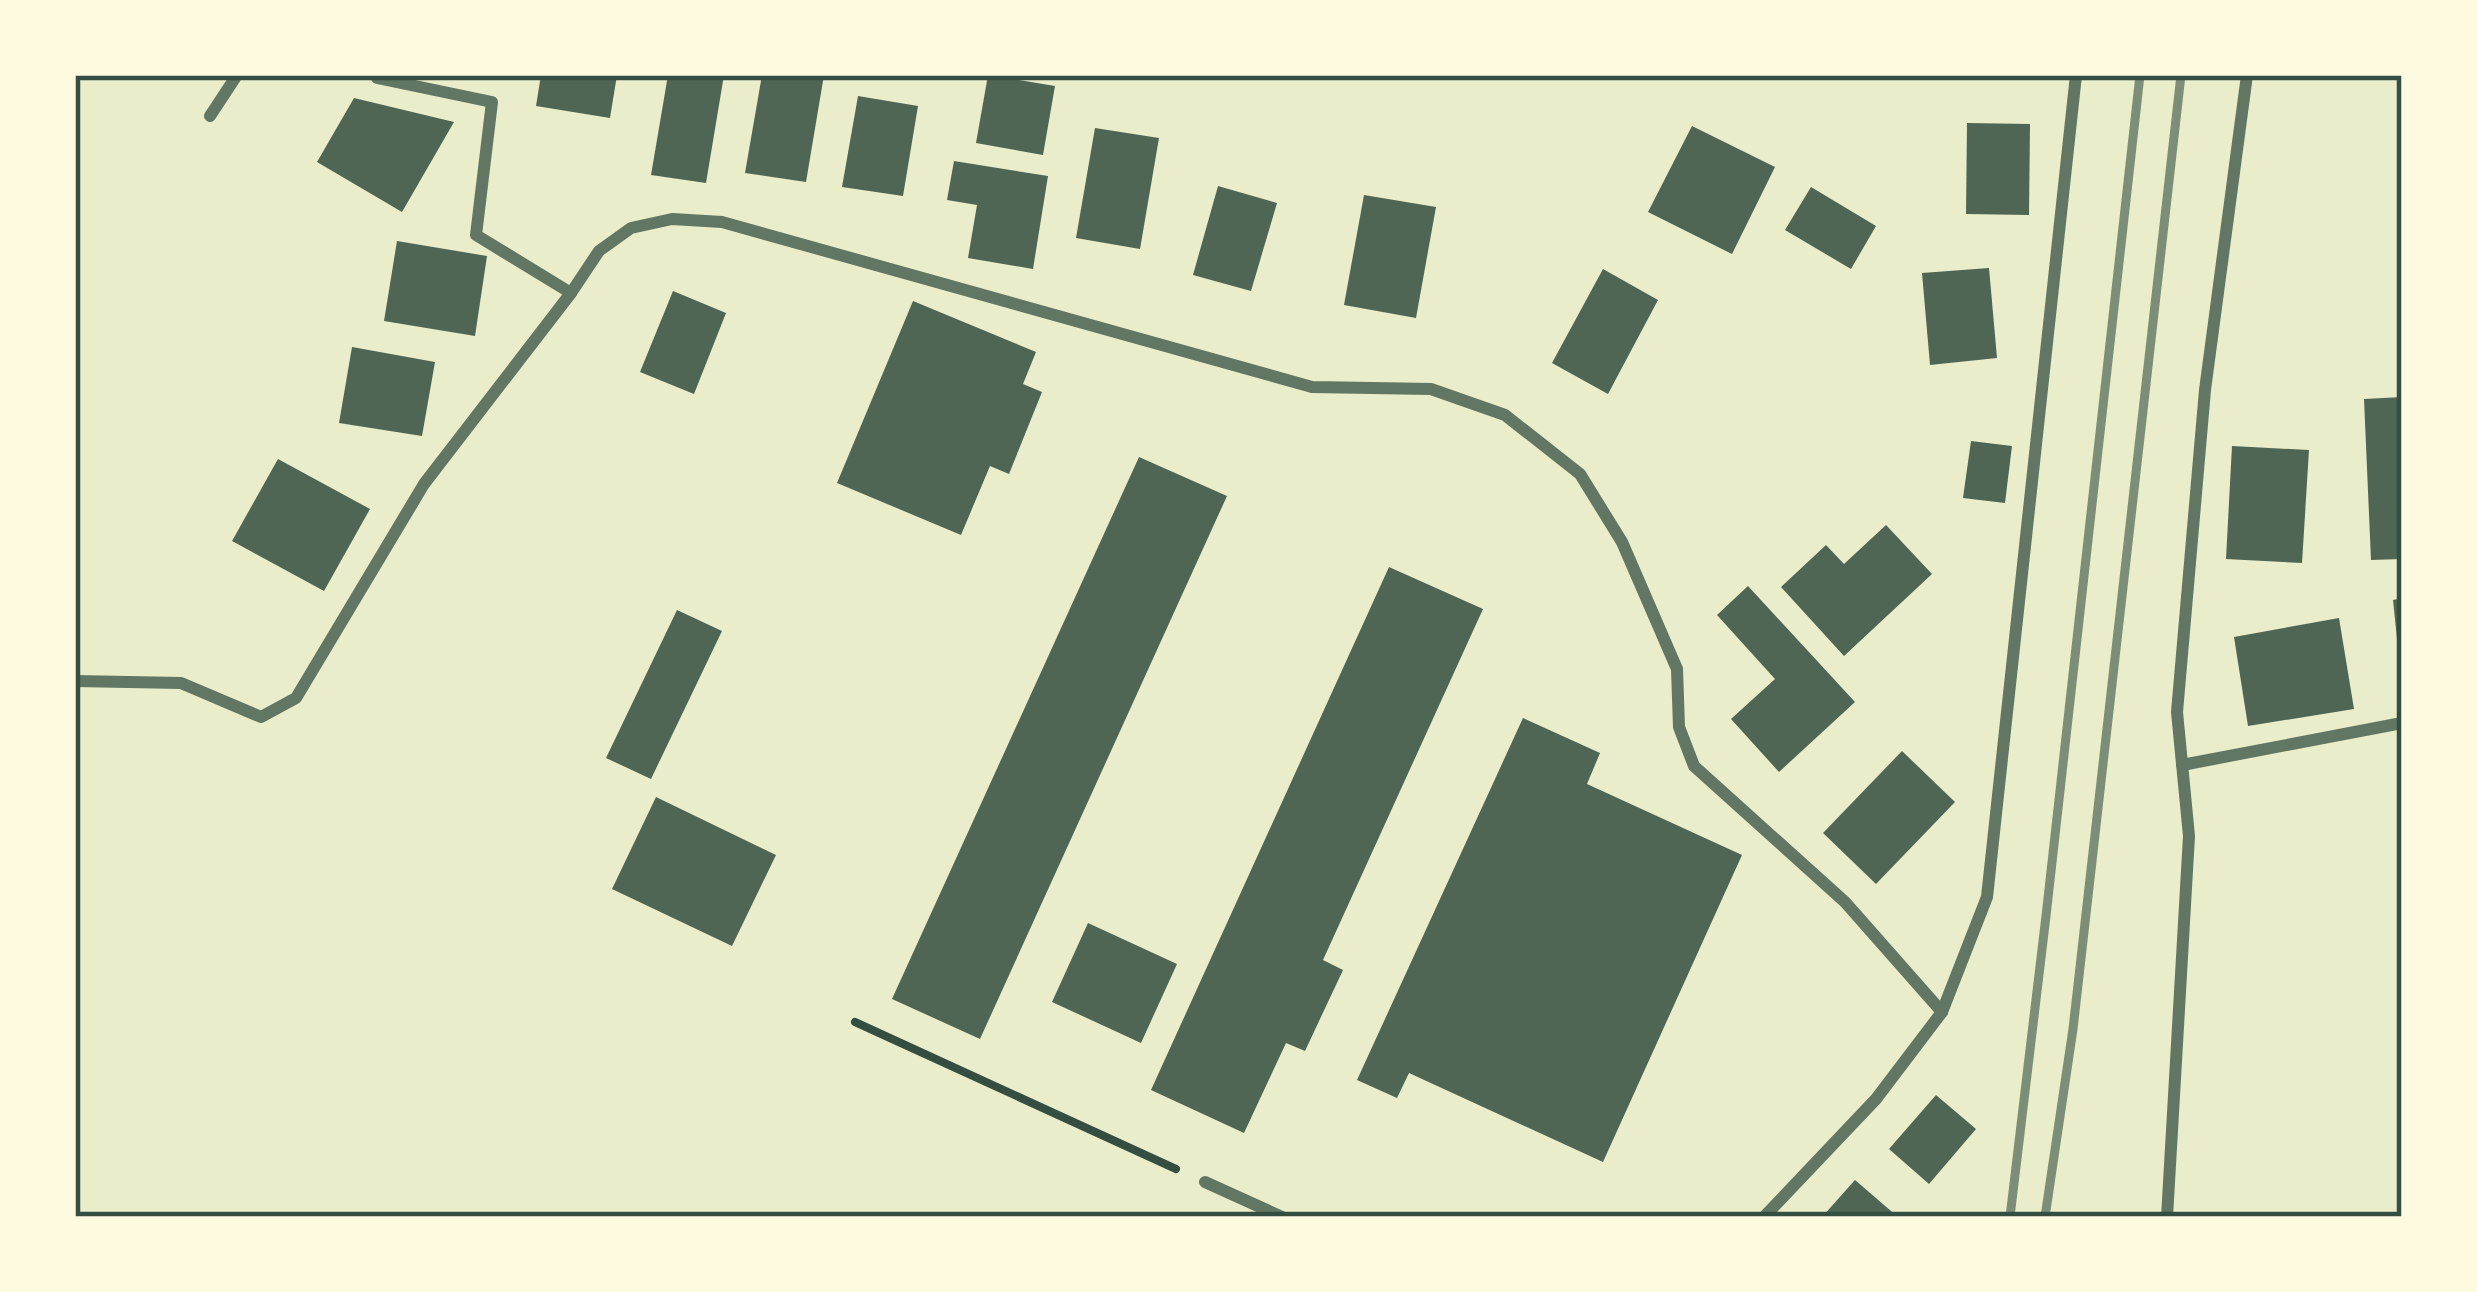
<svg xmlns="http://www.w3.org/2000/svg" width="2477" height="1292" font-family="'DM Sans',sans-serif">
  <style>
    .building { fill: #4f6655 }
    .lines { fill: none; stroke-linecap: round; stroke-linejoin: round }
    .path { stroke: #344e41; stroke-width: 8 }
    .minor { stroke: #617663; stroke-width: 12 }
    .rail { stroke: #7c8e77; stroke-width: 9 }
    .neatline { fill: none; stroke: #344e41; stroke-width: 4.5 }
  </style>
  <rect width="100%" height="100%" fill="#e9edc9"/>
  <g class="building">
    <path d="M 541,75 L 617,75 L 610,118 L 536,106 Z"/>
    <path d="M 668,75 L 724,75 L 706,183 L 651,175 Z"/>
    <path d="M 762,75 L 824,75 L 806,182 L 745,173 Z"/>
    <path d="M 988,75 L 1055,86 L 1043,155 L 976,143 Z"/>
    <path d="M 858,96 L 918,106 L 903,196 L 842,187 Z"/>
    <path d="M 354,98 L 454,122 L 402,212 L 317,162 Z"/>
    <path d="M 1967,123 L 2030,124 L 2029,215 L 1966,214 Z"/>
    <path d="M 1692,126 L 1775,167 L 1732,254 L 1648,212 Z"/>
    <path d="M 1095,128 L 1159,138 L 1140,249 L 1076,238 Z"/>
    <path d="M 954,161 L 1048,176 L 1033,269 L 968,258 L 977,205 L 947,200 Z"/>
    <path d="M 1218,186 L 1277,203 L 1251,291 L 1193,275 Z"/>
    <path d="M 1811,187 L 1876,226 L 1851,269 L 1785,230 Z"/>
    <path d="M 1364,195 L 1436,207 L 1416,318 L 1344,305 Z"/>
    <path d="M 397,241 L 487,256 L 475,336 L 384,321 Z"/>
    <path d="M 1989,268 L 1997,358 L 1930,365 L 1922,273 Z"/>
    <path d="M 1603,269 L 1658,300 L 1608,394 L 1552,363 Z"/>
    <path d="M 673,291 L 726,313 L 694,394 L 640,372 Z"/>
    <path d="M 913,301 L 1036,352 L 1023,384 L 1042,392 L 1009,474 L 990,466 L 961,535 L 837,483 Z"/>
    <path d="M 352,347 L 435,362 L 422,436 L 339,423 Z"/>
    <path d="M 2402,397 L 2402,559 L 2371,560 L 2364,399 Z"/>
    <path d="M 1971,441 L 2012,446 L 2005,503 L 1963,498 Z"/>
    <path d="M 2232,446 L 2309,450 L 2302,563 L 2226,559 Z"/>
    <path d="M 1139,457 L 1227,496 L 980,1039 L 892,999 Z"/>
    <path d="M 278,459 L 370,509 L 324,591 L 232,541 Z"/>
    <path d="M 1886,525 L 1932,574 L 1844,656 L 1781,587 L 1826,545 L 1844,564 Z"/>
    <path d="M 1389,567 L 1483,609 L 1323,960 L 1343,970 L 1305,1051 L 1286,1043 L 1244,1133 L 1151,1090 Z"/>
    <path d="M 1748,586 L 1855,702 L 1779,772 L 1731,719 L 1775,679 L 1717,615 Z"/>
    <path d="M 2402,598 L 2402,657 L 2399,658 L 2393,600 Z"/>
    <path d="M 677,610 L 722,631 L 651,779 L 606,758 Z"/>
    <path d="M 2339,618 L 2354,709 L 2248,726 L 2234,637 Z"/>
    <path d="M 1523,718 L 1600,753 L 1587,784 L 1742,855 L 1603,1162 L 1409,1073 L 1397,1098 L 1357,1080 Z"/>
    <path d="M 1902,751 L 1955,802 L 1876,884 L 1823,833 Z"/>
    <path d="M 656,797 L 776,855 L 732,946 L 612,889 Z"/>
    <path d="M 1088,923 L 1177,964 L 1141,1043 L 1052,1002 Z"/>
    <path d="M 1936,1095 L 1976,1129 L 1929,1184 L 1889,1149 Z"/>
    <path d="M 1855,1180 L 1898,1217 L 1822,1217 Z"/>
  </g>
  <g class="lines">
    <path class="path" d="M 855,1022 L 1176,1169"/>
    <g class="minor">
      <path d="M 377,78 L 492,102 L 476,235 L 571,293"/>
      <path d="M 210,116 L 237,75"/>
      <path d="M 75,681 L 181,683 L 261,717 L 296,698 L 424,484 L 571,293 L 599,251 L 631,228 L 672,219 L 722,222 L 1312,387 L 1431,389 L 1505,415 L 1580,474 L 1622,542 L 1677,669 L 1679,727 L 1694,766 L 1845,902 L 1942,1012"/>
      <path d="M 2182,765 L 2402,723"/>
      <path d="M 1205,1182 L 1282,1217"/>
      <path d="M 1764,1217 L 1876,1099 L 1942,1012 L 1987,897 L 2076,75"/>
      <path d="M 2167,1217 L 2189,836 L 2177,712 L 2205,390 L 2247,75"/>
    </g>
    <g class="rail">
      <path d="M 2010,1217 L 2046,916 L 2140,75"/>
      <path d="M 2045,1217 L 2073,1029 L 2181,75"/>
    </g>
  </g>
  <rect width="2477" height="1292" fill="none" stroke="#fefae0" stroke-width="156"/>
  <rect x="78" y="78" width="2321" height="1136" class="neatline"/>
</svg>
